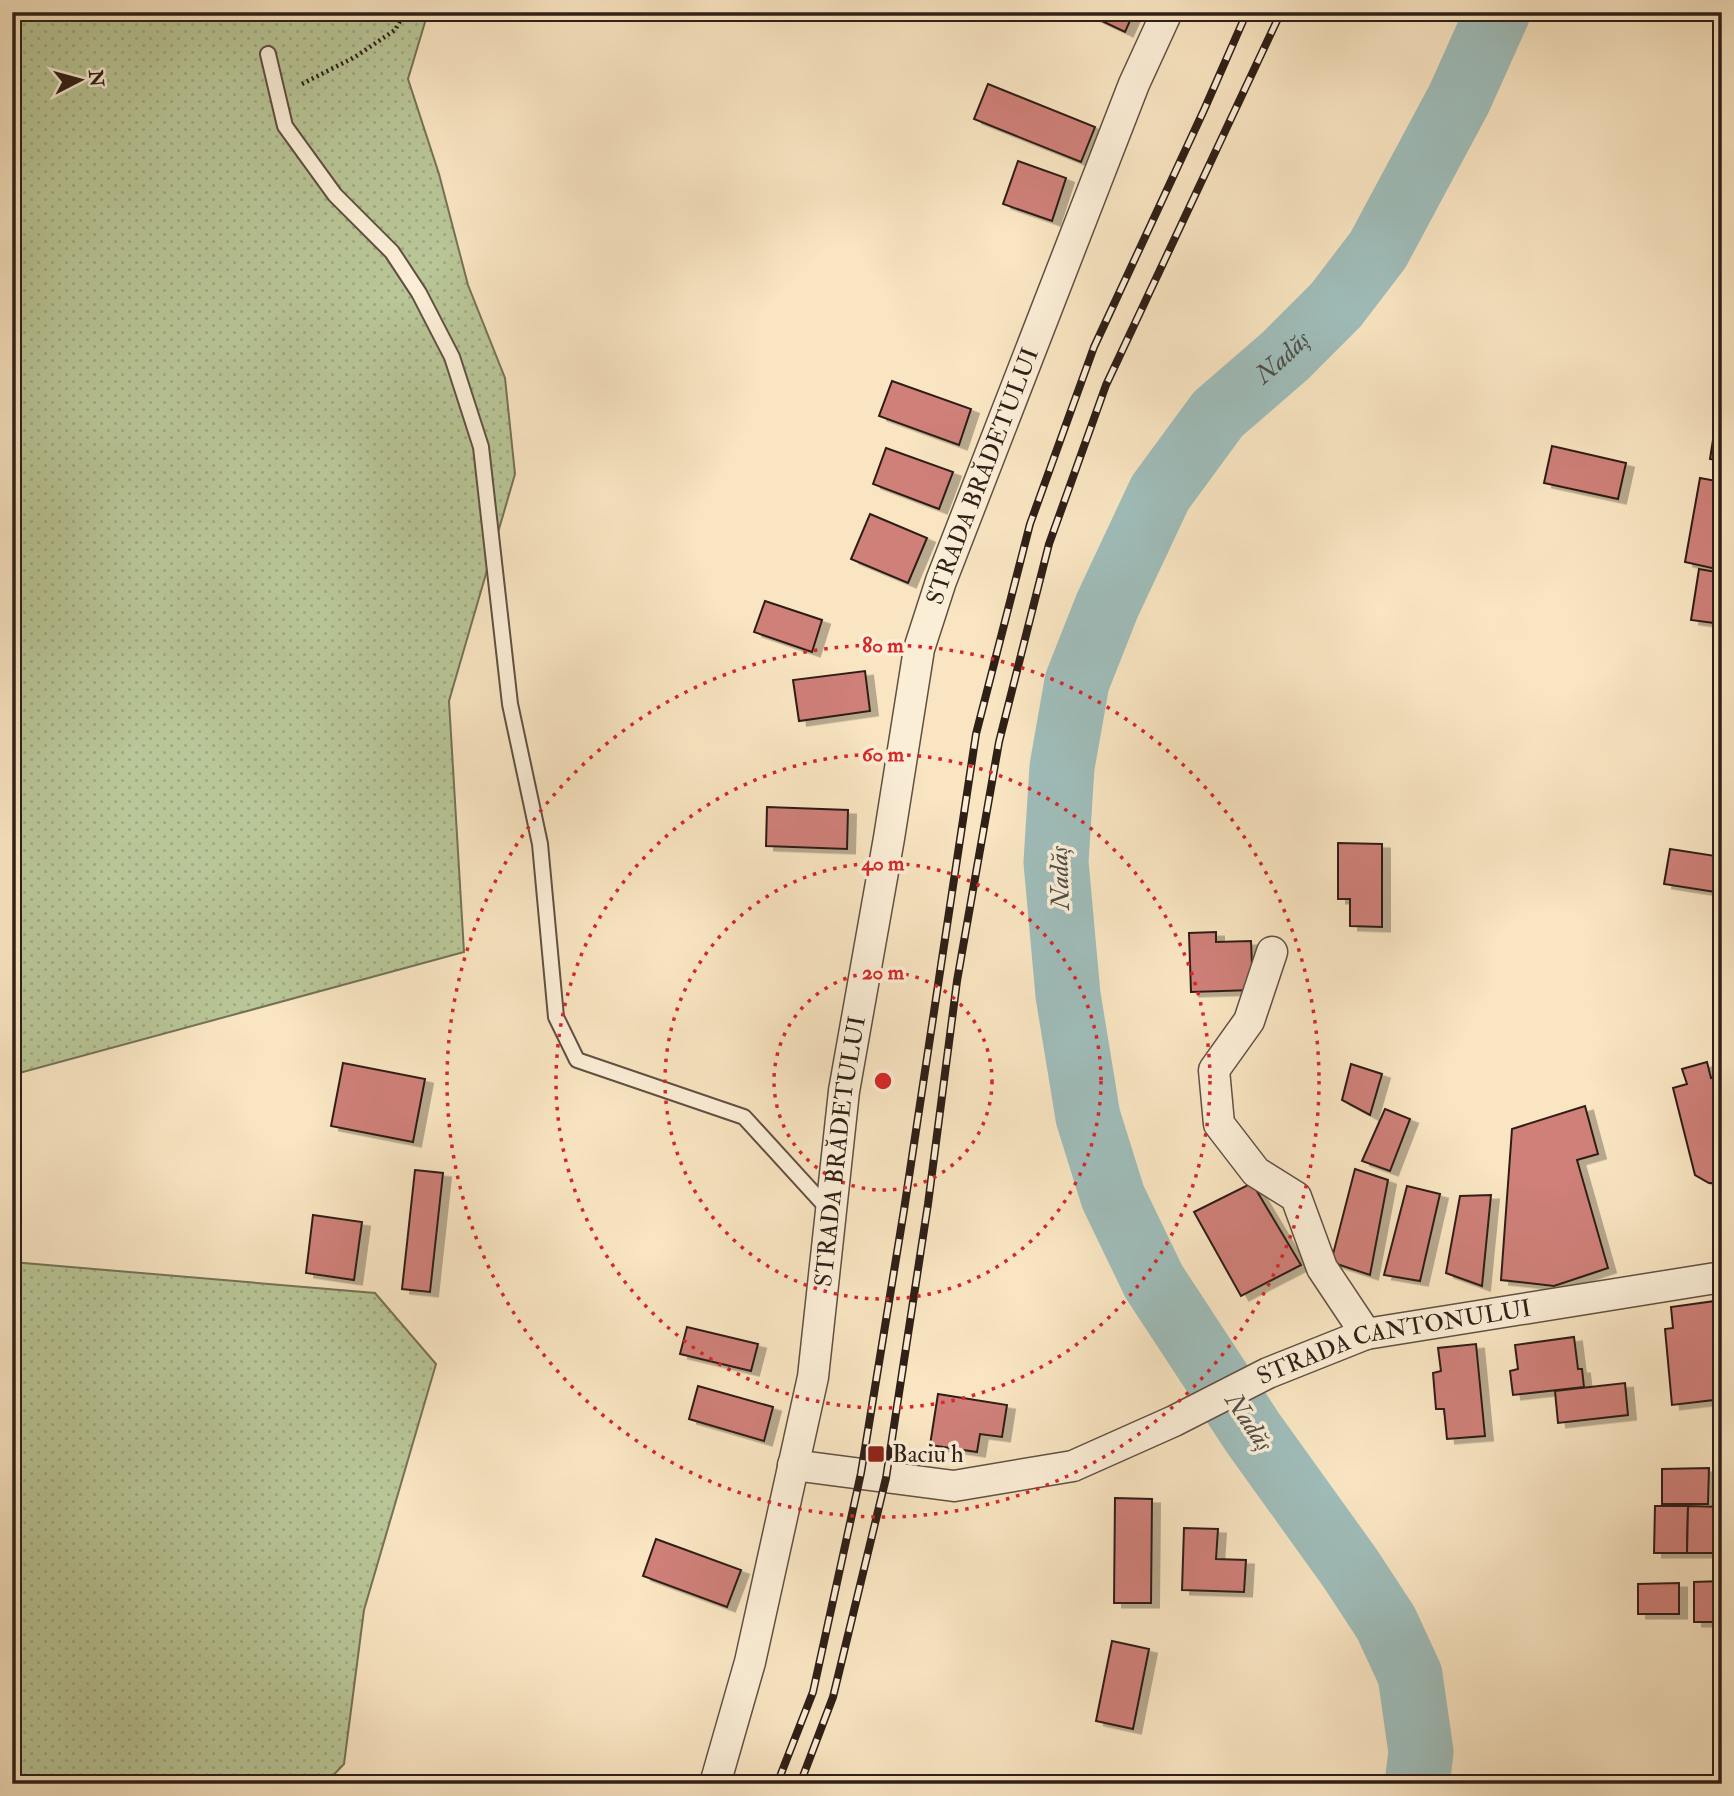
<svg xmlns="http://www.w3.org/2000/svg" width="1734" height="1796" font-family="'IM FELL Double Pica',serif">
  <style>
    .grass { fill: url(#grass-dots); stroke: #747257; stroke-width: 2 }
    .lines { fill: none; stroke-linecap: round; stroke-linejoin: round }
    .river { stroke: #9fbdba; stroke-width: 65 }
    .building { fill: #cf8079; stroke: #2e1f17; stroke-width: 2; filter: url(#shadow) }
    .service-casing { stroke: #615042; stroke-width: 18 }
    .minor-casing { stroke: #615042; stroke-width: 33 }
    .path { stroke: #2e1f17; stroke-width: 4.5; stroke-dasharray: 2 3.5; stroke-linecap: butt }
    .service { stroke: #fbeed7; stroke-width: 14 }
    .minor { stroke: #fbeed7; stroke-width: 30 }
    .rail-casing { stroke: #2e1f17; stroke-width: 8 }
    .rail { stroke: #fbeed7; stroke-width: 5; stroke-dasharray: 16; stroke-linecap: butt }
    .ring { fill: none; stroke: #d62828; stroke-width: 3.5; stroke-dasharray: 3.5 7 }
    .poi-dot { fill: #8f2418; stroke: #fbeed7; stroke-width: 2.5 }
    .labels { text-anchor: middle; dominant-baseline: central; stroke-width: 7; stroke-linejoin: round; paint-order: stroke }
    .street-label { font-size: 24px; fill: #2e1f17; stroke: #fbeed7 }
    .poi-label { font-size: 24px; fill: #2e1f17; stroke: #fbeed7; text-anchor: start }
    .water-label { font-size: 26px; font-style: italic; fill: #504e48; stroke: #fbeed7 }
    .centre { fill: #d62828; stroke: #fbeed7; stroke-width: 3.5 }
    .ring-label { font-size: 21px; text-anchor: middle; font-weight: bold; fill: #d62828; stroke: #fbeed7; stroke-width: 7; stroke-linejoin: round; paint-order: stroke }
  </style>
  <defs>
    <pattern id="grass-dots" width="8" height="8" patternUnits="userSpaceOnUse" patternTransform="scale(1.75)"><rect width="8" height="8" fill="#b9c697"/><path d="M2 2h.1M6 6h.1" fill="none" stroke="#9faa81" stroke-width="1.8" stroke-linecap="round"/></pattern>
    <filter id="shadow"><feDropShadow dx="8" dy="4.5" stdDeviation="0" flood-color="#0004"/></filter>
  </defs>
  <rect width="100%" height="100%" fill="#f9e5c2"/>
  <filter id="stains"><feTurbulence type="fractalNoise" baseFrequency=".00286" numOctaves="4"/><feColorMatrix values="0 0 0 0 .2 0 0 0 0 .09 0 0 0 0 .02 0 0 0 .5 -.17"/></filter>
  <radialGradient id="worn" r=".72"><stop offset=".6" stop-color="#630" stop-opacity="0"/><stop offset="1" stop-color="#630" stop-opacity=".3"/></radialGradient>
  <g class="grass">
    <path d="M 12,12 L 428,12 L 408,79 L 439,174 L 468,285 L 505,378 L 515,474 L 449,701 L 464,952 L 12,1075 Z"/>
    <path d="M 12,1262 L 375,1293 L 436,1364 L 364,1610 L 344,1764 L 325,1784 L 12,1784 Z"/>
  </g>
  <g class="lines">
    <path class="river" id="s1" d="M 1417,1784 L 1421,1752 L 1410,1675 L 1386,1623 L 1350,1568 L 1253,1433 L 1154,1282 L 1113,1197 L 1088,1117 L 1068,995 L 1056,862 L 1062,767 L 1077,682 L 1107,606 L 1160,493 L 1218,414 L 1285,356 L 1336,305 L 1378,250 L 1459,99 L 1498,12"/>
  </g>
  <g class="building">
    <path d="M 1083,12 L 1134,12 L 1125,32 Z"/>
    <path d="M 988,84 L 1095,127 L 1081,162 L 974,119 Z"/>
    <path d="M 1018,161 L 1066,178 L 1052,221 L 1003,204 Z"/>
    <path d="M 892,381 L 971,409 L 959,445 L 879,416 Z"/>
    <path d="M 1717,415 L 1722,416 L 1722,461 L 1710,459 Z"/>
    <path d="M 1552,446 L 1626,463 L 1618,499 L 1544,483 Z"/>
    <path d="M 886,448 L 953,472 L 939,509 L 873,484 Z"/>
    <path d="M 1700,478 L 1722,482 L 1721,570 L 1685,562 Z"/>
    <path d="M 870,514 L 927,538 L 908,583 L 851,559 Z"/>
    <path d="M 1699,569 L 1722,573 L 1722,624 L 1691,620 Z"/>
    <path d="M 765,601 L 822,620 L 812,652 L 754,632 Z"/>
    <path d="M 865,671 L 870,711 L 799,721 L 793,680 Z"/>
    <path d="M 1721,697 L 1722,697 L 1722,725 L 1717,724 Z"/>
    <path d="M 767,807 L 848,810 L 847,849 L 766,846 Z"/>
    <path d="M 1338,843 L 1382,844 L 1382,927 L 1350,926 L 1350,899 L 1338,899 Z"/>
    <path d="M 1670,849 L 1722,857 L 1722,893 L 1664,884 Z"/>
    <path d="M 1216,932 L 1216,942 L 1251,941 L 1253,990 L 1191,992 L 1189,933 Z"/>
    <path d="M 1707,1062 L 1711,1078 L 1722,1076 L 1722,1183 L 1709,1183 L 1695,1175 L 1673,1088 L 1687,1084 L 1682,1069 Z"/>
    <path d="M 343,1063 L 425,1079 L 413,1142 L 331,1126 Z"/>
    <path d="M 1351,1064 L 1382,1074 L 1370,1115 L 1342,1100 Z"/>
    <path d="M 1585,1106 L 1598,1154 L 1577,1160 L 1608,1268 L 1554,1286 L 1501,1280 L 1512,1129 Z"/>
    <path d="M 1385,1109 L 1410,1119 L 1390,1171 L 1362,1161 Z"/>
    <path d="M 1355,1169 L 1388,1180 L 1370,1275 L 1331,1262 Z"/>
    <path d="M 415,1170 L 443,1173 L 430,1292 L 402,1289 Z"/>
    <path d="M 1252,1183 L 1301,1265 L 1241,1296 L 1194,1212 Z"/>
    <path d="M 1407,1186 L 1440,1194 L 1420,1281 L 1384,1275 Z"/>
    <path d="M 1491,1195 L 1482,1286 L 1446,1273 L 1460,1196 Z"/>
    <path d="M 313,1215 L 362,1222 L 354,1280 L 306,1273 Z"/>
    <path d="M 1715,1301 L 1722,1371 L 1722,1399 L 1672,1405 L 1665,1329 L 1673,1328 L 1671,1307 Z"/>
    <path d="M 687,1327 L 758,1344 L 751,1371 L 680,1354 Z"/>
    <path d="M 1574,1337 L 1578,1369 L 1582,1369 L 1584,1387 L 1513,1395 L 1510,1371 L 1518,1369 L 1515,1345 Z"/>
    <path d="M 1476,1344 L 1485,1436 L 1447,1439 L 1444,1409 L 1436,1409 L 1433,1373 L 1441,1371 L 1438,1348 Z"/>
    <path d="M 1625,1383 L 1628,1415 L 1558,1423 L 1555,1391 Z"/>
    <path d="M 698,1386 L 773,1407 L 764,1441 L 689,1419 Z"/>
    <path d="M 938,1394 L 1007,1405 L 1002,1437 L 980,1434 L 977,1452 L 930,1445 Z"/>
    <path d="M 1709,1468 L 1708,1504 L 1662,1504 L 1662,1469 Z"/>
    <path d="M 1115,1498 L 1152,1499 L 1151,1603 L 1114,1603 Z"/>
    <path d="M 1655,1506 L 1688,1506 L 1687,1553 L 1654,1553 Z"/>
    <path d="M 1688,1506 L 1722,1507 L 1722,1553 L 1687,1553 Z"/>
    <path d="M 1184,1528 L 1218,1529 L 1216,1559 L 1246,1560 L 1244,1592 L 1182,1590 Z"/>
    <path d="M 656,1539 L 741,1570 L 727,1607 L 643,1576 Z"/>
    <path d="M 1722,1581 L 1722,1622 L 1694,1622 L 1694,1582 Z"/>
    <path d="M 1679,1583 L 1679,1614 L 1638,1614 L 1638,1584 Z"/>
    <path d="M 1112,1641 L 1149,1649 L 1133,1729 L 1096,1721 Z"/>
  </g>
  <g class="lines">
    <defs>
      <path id="service" d="M 268,54 L 285,126 L 335,195 L 392,252 L 419,293 L 452,357 L 481,447 L 510,704 L 540,844 L 556,1017 L 577,1060 L 744,1117 L 829,1210"/>
      <g id="minor">
        <path d="M 1272,952 L 1249,1021 L 1214,1070 L 1219,1124 L 1256,1172 L 1296,1197 L 1322,1268 L 1366,1334"/>
        <path id="s2" d="M 793,1465 L 954,1486 L 1073,1466 L 1174,1421 L 1268,1373 L 1366,1334 L 1722,1277"/>
        <path id="s3" d="M 715,1784 L 750,1662 L 813,1377 L 844,1091 L 889,838 L 919,649 L 941,581 L 1134,84 L 1167,12"/>
      </g>
    </defs>
    <use href="#service" class="service-casing"/>
    <use href="#minor" class="minor-casing"/>
    <path class="path" d="M 302,84 L 355,57 L 395,30 L 405,12"/>
    <use href="#service" class="service"/>
    <use href="#minor" class="minor"/>
    <defs>
      <g id="rail">
        <path d="M 777,1784 L 813,1692 L 861,1473 L 904,1210 L 976,734 L 1030,524 L 1094,347 L 1204,110 L 1247,12"/>
        <path d="M 800,1784 L 833,1697 L 886,1478 L 928,1204 L 957,981 L 999,742 L 1049,544 L 1106,385 L 1281,12"/>
      </g>
    </defs>
    <use href="#rail" class="rail-casing"/>
    <use href="#rail" class="rail"/>
  </g>
  <g class="ring">
    <circle cx="883" cy="1081" r="109"/>
    <circle cx="883" cy="1081" r="218"/>
    <circle cx="883" cy="1081" r="327"/>
    <circle cx="883" cy="1081" r="436"/>
  </g>
  <rect class="poi-dot" x="867" y="1445" width="18" height="18" rx="3.5"/>
  <g class="labels">
    <g class="street-label">
      <text stroke="none"><textPath href="#s3" startOffset="1339">STRADA BRĂDETULUI</textPath></text>
      <text stroke="none"><textPath href="#s3" startOffset="646">STRADA BRĂDETULUI</textPath></text>
      <text stroke="none"><textPath href="#s2" startOffset="630">STRADA CANTONULUI</textPath></text>
    </g>
    <g class="poi-label">
      <text x="892" y="1454">Baciu h</text>
    </g>
    <g class="water-label">
      <text stroke="none"><textPath href="#s1" startOffset="1587">Nadăș</textPath></text>
      <text transform="translate(1060 878) rotate(-92)">Nadăș</text>
      <text transform="translate(1249 1422) rotate(56)">Nadăș</text>
    </g>
  </g>
  <circle cx="883" cy="1081" r="10" class="centre"/>
  <g class="ring-label">
    <text x="883" y="652">80 m</text>
    <text x="883" y="761">60 m</text>
    <text x="883" y="870">40 m</text>
    <text x="883" y="979">20 m</text>
  </g>
  <rect width="1734" height="1796" fill="none" stroke="#f9e5c2" stroke-width="42"/>
  <rect x="14" y="14" width="1706" height="1768" fill="none" stroke="#2e1f17" stroke-width="3.5"/>
  <rect x="21" y="21" width="1692" height="1754" fill="none" stroke="#2e1f17" stroke-width="2"/>
  <g transform="translate(80 80) rotate(84)" stroke="#fbeed7" stroke-width="5" paint-order="stroke">
  <path d="M0-5L12 26L0 18L-12 26Z" fill="#2e1f17"/>
  <text y="-10" font-size="19" font-weight="bold" text-anchor="middle" fill="#2e1f17">N</text>
  </g>
  <rect width="100%" height="100%" filter="url(#stains)"/>
  <rect width="100%" height="100%" fill="url(#worn)"/>
</svg>
